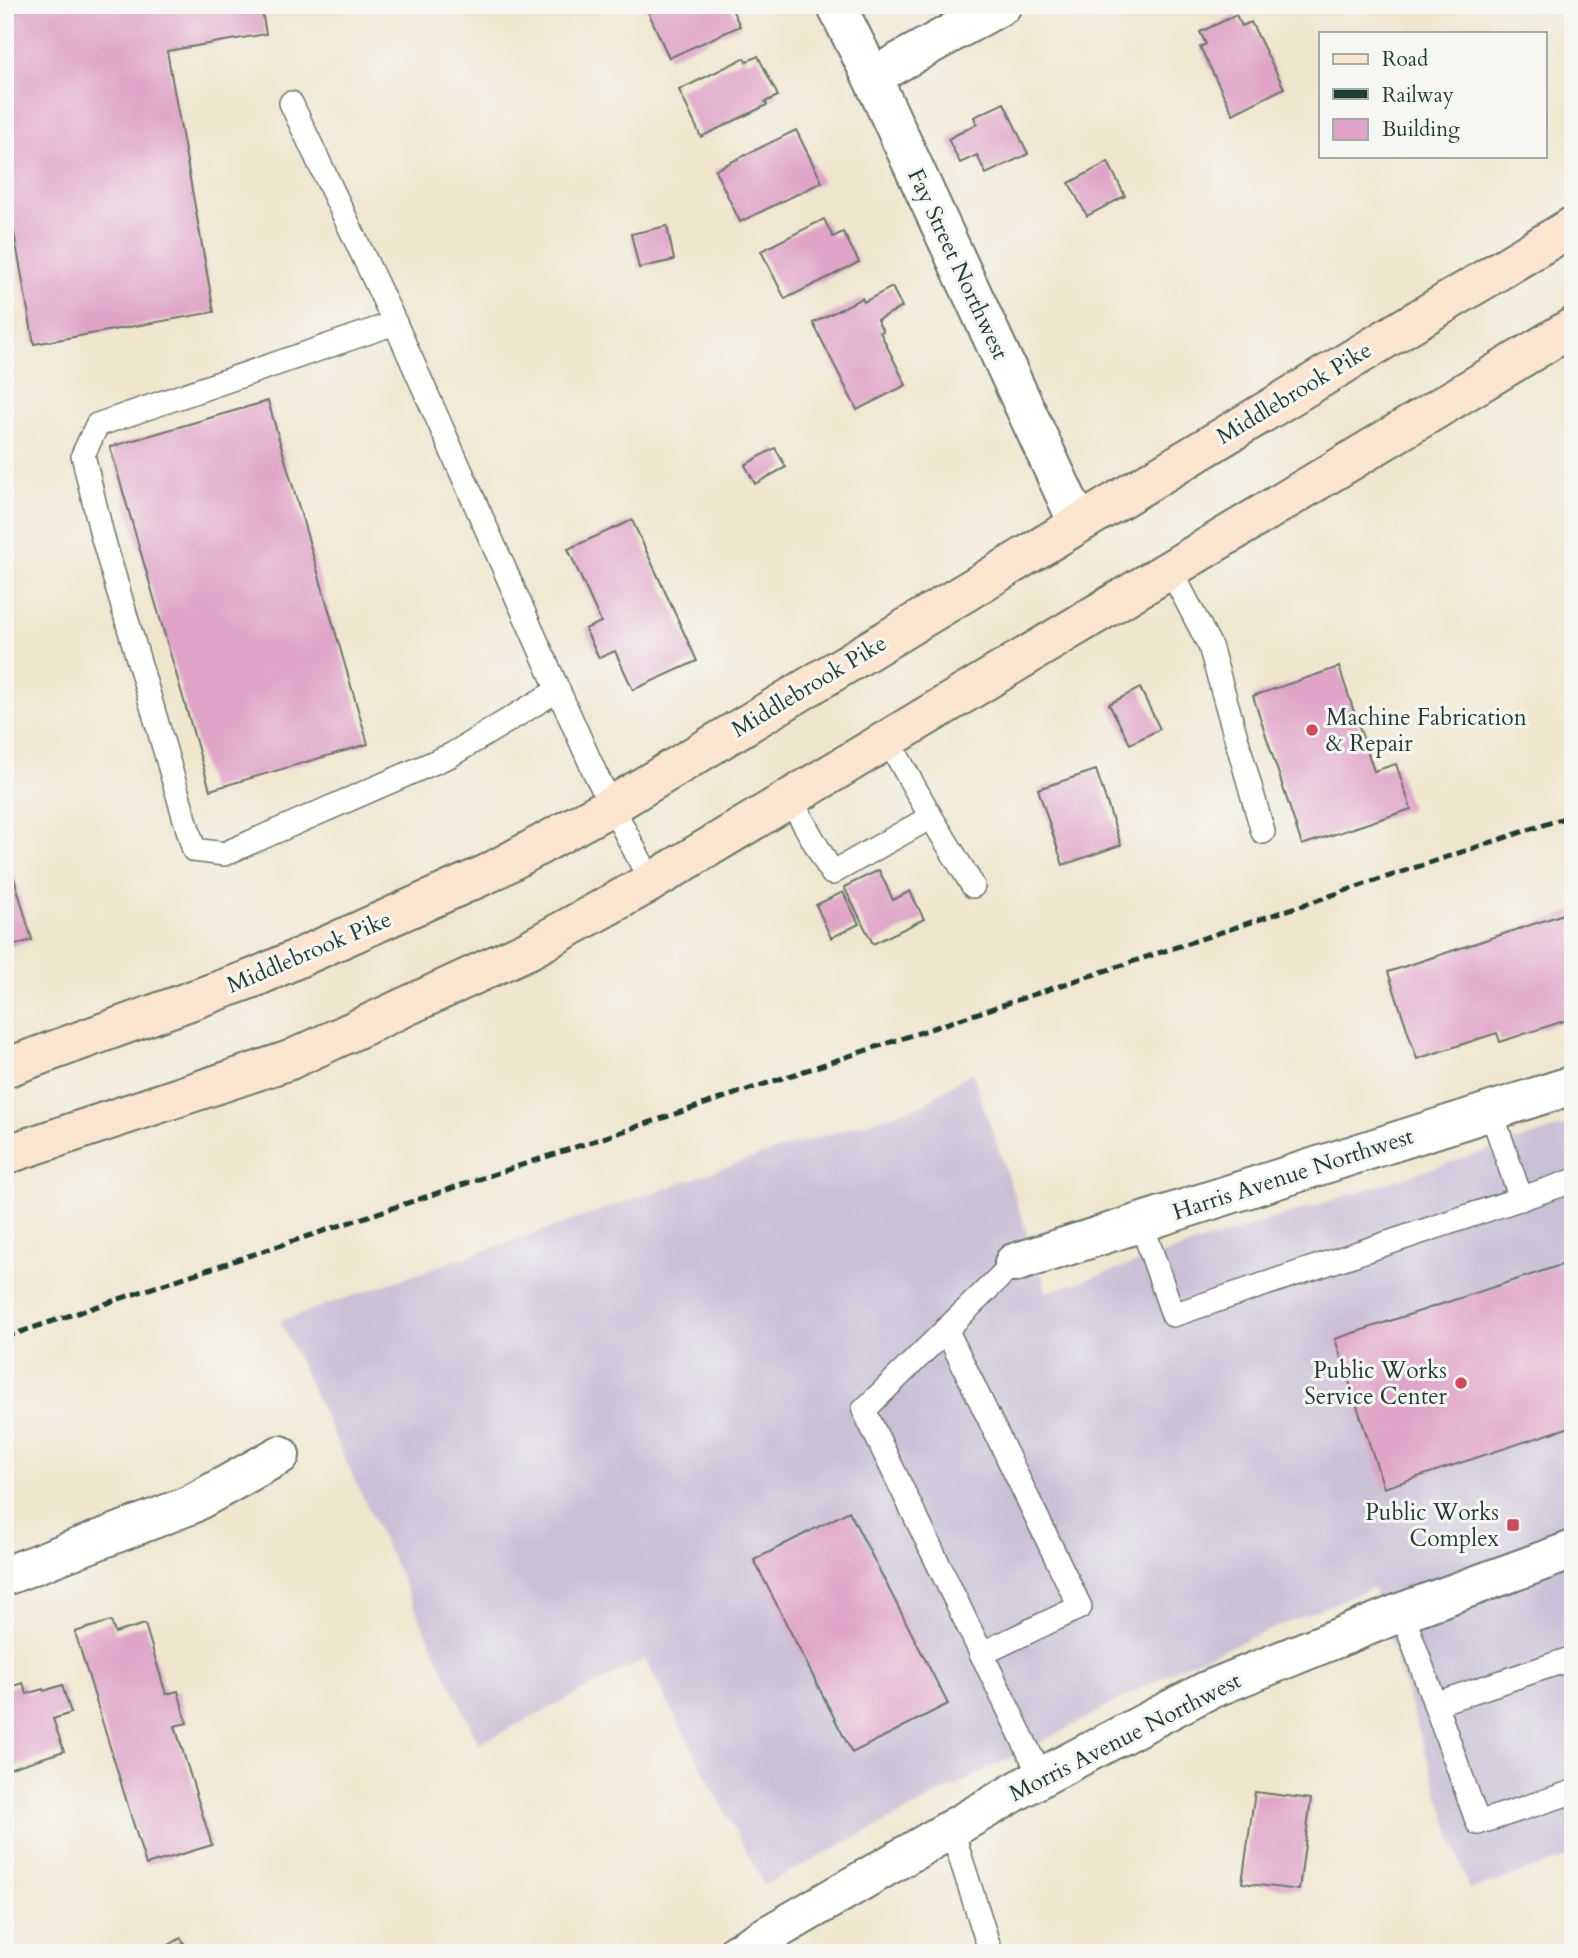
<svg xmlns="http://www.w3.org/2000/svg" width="1578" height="1958" font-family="Cardo,serif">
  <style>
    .industrial { fill: #c9bfd7 }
    .building { fill: #e0a4c8 }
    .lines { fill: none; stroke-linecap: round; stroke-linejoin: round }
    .service-casing { stroke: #68786a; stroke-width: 26 }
    .minor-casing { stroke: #68786a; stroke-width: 42 }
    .secondary-casing { stroke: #68786a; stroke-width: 42 }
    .service { stroke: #fff; stroke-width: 23 }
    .minor { stroke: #fff; stroke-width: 38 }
    .secondary { stroke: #fbe5cf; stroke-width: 38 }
    .rail { stroke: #1f3d34; stroke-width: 5; stroke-dasharray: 10 5; stroke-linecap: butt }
    .poi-dot { fill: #d1495b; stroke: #f6f6f2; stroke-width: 2.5 }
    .labels { text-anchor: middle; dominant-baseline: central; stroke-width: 6; stroke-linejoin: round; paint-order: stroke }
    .street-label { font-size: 23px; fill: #1f3d34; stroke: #f6f6f2 }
    .poi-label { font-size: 23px; fill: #1f3d34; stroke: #f6f6f2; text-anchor: end }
  </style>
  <rect width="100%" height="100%" fill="#f6f6f2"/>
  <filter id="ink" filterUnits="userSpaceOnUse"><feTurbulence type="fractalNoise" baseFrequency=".0143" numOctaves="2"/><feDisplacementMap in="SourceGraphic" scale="14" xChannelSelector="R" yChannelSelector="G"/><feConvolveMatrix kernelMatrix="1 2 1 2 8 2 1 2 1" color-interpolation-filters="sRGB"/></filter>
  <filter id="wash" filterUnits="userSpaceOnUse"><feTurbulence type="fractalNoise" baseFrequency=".00686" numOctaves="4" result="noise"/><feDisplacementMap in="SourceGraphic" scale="28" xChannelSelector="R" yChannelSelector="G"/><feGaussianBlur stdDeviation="1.57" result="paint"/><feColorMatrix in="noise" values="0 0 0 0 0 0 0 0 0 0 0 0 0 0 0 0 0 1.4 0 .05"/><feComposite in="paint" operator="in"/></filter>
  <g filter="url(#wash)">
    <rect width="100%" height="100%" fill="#efe6cd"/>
    <path class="industrial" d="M 972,1072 L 1047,1292 L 1573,1123 L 1573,1856 L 1469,1890 L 1373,1587 L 1178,1668 L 1068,1728 L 764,1885 L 645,1659 L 479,1744 L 280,1321 L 768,1153 L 920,1106 Z"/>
    <g id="blocks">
      <g class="building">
        <path d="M 5,5 L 261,5 L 266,34 L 167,51 L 214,312 L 34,344 L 5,182 Z"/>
        <path d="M 645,5 L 730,5 L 740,26 L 669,58 Z"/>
        <path d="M 1236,15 L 1242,26 L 1251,22 L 1284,88 L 1233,114 L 1200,47 L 1206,44 L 1200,32 Z"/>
        <path d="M 758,56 L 778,96 L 765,102 L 767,105 L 701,137 L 679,90 L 744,58 L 746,62 Z"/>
        <path d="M 1004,103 L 1028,154 L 986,174 L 977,155 L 960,163 L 948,139 L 977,124 L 974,117 Z"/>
        <path d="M 796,130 L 822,182 L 740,222 L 715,170 Z"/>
        <path d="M 1108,162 L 1125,196 L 1087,216 L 1069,183 Z"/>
        <path d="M 824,219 L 833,237 L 843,232 L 859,262 L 785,299 L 761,251 Z"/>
        <path d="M 667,226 L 674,260 L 639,268 L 631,234 Z"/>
        <path d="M 892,287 L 902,307 L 877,320 L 883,331 L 880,332 L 906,385 L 857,410 L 813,323 L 862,298 L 864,302 Z"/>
        <path d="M 268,401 L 368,744 L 210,790 L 110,447 Z"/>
        <path d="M 775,448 L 786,467 L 755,484 L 745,465 Z"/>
        <path d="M 632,520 L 697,661 L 633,690 L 615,651 L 599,658 L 585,629 L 601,622 L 568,549 Z"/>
        <path d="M 1339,667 L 1374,771 L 1396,764 L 1411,809 L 1302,845 L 1253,696 Z"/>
        <path d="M 1140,688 L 1160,729 L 1130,744 L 1109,704 Z"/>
        <path d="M 1096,770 L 1121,845 L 1063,865 L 1038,789 Z"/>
        <path d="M 10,864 L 32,940 L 5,948 L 5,865 Z"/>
        <path d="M 879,870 L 893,900 L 910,891 L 924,919 L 873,944 L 844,887 Z"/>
        <path d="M 843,892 L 859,924 L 831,938 L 816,905 Z"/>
        <path d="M 1573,911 L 1573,1018 L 1500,1042 L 1497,1033 L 1417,1059 L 1388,972 Z"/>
        <path d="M 1573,1261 L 1573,1426 L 1384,1488 L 1335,1339 Z"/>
        <path d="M 849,1511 L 948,1704 L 852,1753 L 754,1560 Z"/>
        <path d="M 111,1621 L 115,1633 L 145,1624 L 166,1694 L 178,1691 L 187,1723 L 175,1726 L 212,1845 L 146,1865 L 75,1632 Z"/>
        <path d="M 23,1683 L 27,1694 L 43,1689 L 44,1691 L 62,1685 L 71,1713 L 53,1719 L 64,1751 L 5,1770 L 5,1689 Z"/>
        <path d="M 1255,1792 L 1311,1799 L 1299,1890 L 1242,1883 Z"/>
        <path d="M 181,1938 L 189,1953 L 156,1953 Z"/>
      </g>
    </g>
  </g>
  <g filter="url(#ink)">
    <use href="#blocks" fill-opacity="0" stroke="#68786a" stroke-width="2"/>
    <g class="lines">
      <defs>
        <g id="service">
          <path d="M 291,103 L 395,323 L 595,773 L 651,882"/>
          <path d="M 395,323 L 97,425 L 83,455 L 102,535 L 194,850 L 224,854 L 451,755 L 558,690"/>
          <path d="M 1170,569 L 1210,646 L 1263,832"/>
          <path d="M 790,799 L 832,873 L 931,817 L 888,740"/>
          <path d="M 931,817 L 973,886"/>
          <path d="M 1491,1111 L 1521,1199"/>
          <path d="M 1141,1222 L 1173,1315 L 1573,1181"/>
          <path d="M 1014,1263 L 864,1410 L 1041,1777"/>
          <path d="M 946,1329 L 1080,1607 L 981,1654"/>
          <path d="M 1402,1612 L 1478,1823 L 1573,1792"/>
          <path d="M 1435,1704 L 1573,1658"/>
          <path d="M 951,1828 L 991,1953"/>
        </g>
        <g id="minor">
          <path d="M 836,5 L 872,77 L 1078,523"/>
          <path d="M 872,77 L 1002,5"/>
          <path d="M 1014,1263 L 1573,1085"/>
          <path d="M 5,1576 L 190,1505 L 280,1455"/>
          <path d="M 737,1953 L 1041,1777 L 1206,1691 L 1402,1612 L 1573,1550"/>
        </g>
        <g id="secondary">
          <path d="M 5,1068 L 256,977 L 489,873 L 611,806 L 1573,226"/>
          <path d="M 5,1155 L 290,1060 L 528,950 L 651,882 L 1573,327"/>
        </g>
      </defs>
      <use href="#service" class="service-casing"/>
      <use href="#minor" class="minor-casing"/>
      <use href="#secondary" class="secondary-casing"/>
      <use href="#service" class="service"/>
      <use href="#minor" class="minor"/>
      <use href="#secondary" class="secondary"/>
      <path class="rail" d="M 5,1337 L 1573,815"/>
    </g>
  </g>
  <g class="poi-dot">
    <circle cx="1312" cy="730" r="7"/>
    <circle cx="1461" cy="1383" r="7"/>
    <rect x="1506" y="1518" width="14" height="14" rx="3.5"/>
  </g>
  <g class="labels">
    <g class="street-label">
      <text transform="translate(958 264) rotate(65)">Fay Street Northwest</text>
      <text transform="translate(1294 393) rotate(-31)">Middlebrook Pike</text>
      <text transform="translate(809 686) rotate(-31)">Middlebrook Pike</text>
      <text transform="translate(309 952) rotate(-23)">Middlebrook Pike</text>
      <text transform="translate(1293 1174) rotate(-18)">Harris Avenue Northwest</text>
      <text transform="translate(1125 1737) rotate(-27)">Morris Avenue Northwest</text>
    </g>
    <g class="poi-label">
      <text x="1326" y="717" text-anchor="start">Machine Fabrication<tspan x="1326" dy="26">&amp; Repair</tspan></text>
      <text x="1447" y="1370">Public Works<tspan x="1447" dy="26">Service Center</tspan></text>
      <text x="1499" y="1512">Public Works<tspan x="1499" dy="26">Complex</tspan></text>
    </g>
  </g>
  <rect width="1578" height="1958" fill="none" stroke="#f6f6f2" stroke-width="28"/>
  <rect x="1319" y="32" width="228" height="126" fill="#f6f6f2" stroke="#a0aca6" stroke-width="2"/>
  <rect x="1333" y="54" width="35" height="10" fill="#fbe5cf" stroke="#a0aca6" stroke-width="2"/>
  <text x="1382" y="66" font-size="21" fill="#1f3d34">Road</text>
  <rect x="1333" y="89" width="35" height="10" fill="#1f3d34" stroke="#a0aca6" stroke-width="2"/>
  <text x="1382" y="102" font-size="21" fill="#1f3d34">Railway</text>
  <rect x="1333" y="119" width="35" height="21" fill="#e0a4c8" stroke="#a0aca6" stroke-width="2"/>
  <text x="1382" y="136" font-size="21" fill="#1f3d34">Building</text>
</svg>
